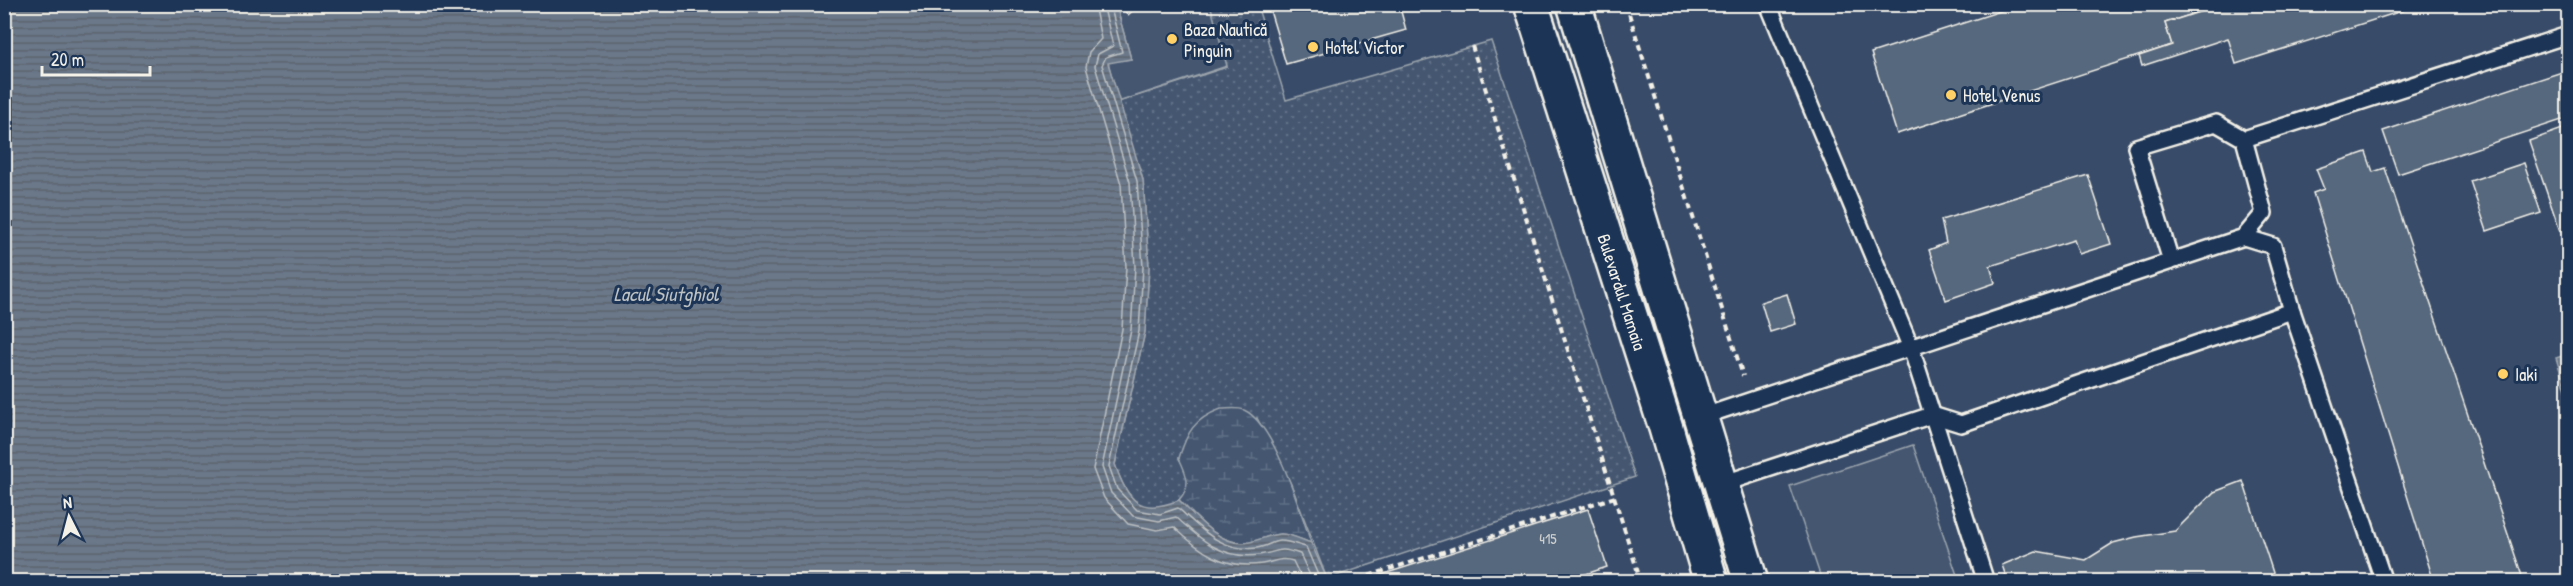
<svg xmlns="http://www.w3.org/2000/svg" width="2573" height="586" font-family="'Patrick Hand',sans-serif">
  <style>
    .built { fill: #374c69 }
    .grass { fill: url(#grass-dots); stroke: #9ca4ac; stroke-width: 1.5 }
    .wetland { fill: url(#wetland-marsh); stroke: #9ca4ac; stroke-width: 1.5 }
    .pitch { fill: #445771; stroke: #9ca4ac; stroke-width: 1.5 }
    .water { fill: url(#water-rules); stroke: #a1a8b0; stroke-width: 1.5 }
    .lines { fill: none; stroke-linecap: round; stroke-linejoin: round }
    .shore { stroke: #bdc1c2; stroke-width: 1.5 }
    .building { fill: #56677d; stroke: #f4f1e8; stroke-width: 1.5 }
    .lane-casing { stroke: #f4f1e8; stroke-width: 20 }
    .secondary-casing { stroke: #f4f1e8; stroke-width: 38 }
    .path { stroke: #f4f1e8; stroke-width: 4; stroke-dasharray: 6 4.5; stroke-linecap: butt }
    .lane { stroke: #1d3557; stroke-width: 15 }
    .secondary { stroke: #1d3557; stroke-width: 33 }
    .poi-dot { fill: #ffd166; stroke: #1d3557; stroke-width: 2 }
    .labels { text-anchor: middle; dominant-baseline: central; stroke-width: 6; stroke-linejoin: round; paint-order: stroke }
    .number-label { font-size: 15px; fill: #cccecd }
    .poi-label { font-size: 18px; fill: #f4f1e8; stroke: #1d3557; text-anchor: start }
    .street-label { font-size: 18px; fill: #f4f1e8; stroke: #1d3557 }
    .water-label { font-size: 20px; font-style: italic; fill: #bdc1c2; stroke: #1d3557 }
  </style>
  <defs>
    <pattern id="grass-dots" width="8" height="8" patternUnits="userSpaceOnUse" patternTransform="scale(1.5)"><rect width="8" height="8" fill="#445771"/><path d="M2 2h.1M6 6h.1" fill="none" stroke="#607085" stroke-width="1.8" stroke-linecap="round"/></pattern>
    <pattern id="wetland-marsh" width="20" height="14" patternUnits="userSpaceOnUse" patternTransform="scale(1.5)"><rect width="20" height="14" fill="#445771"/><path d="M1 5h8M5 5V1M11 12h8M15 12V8" fill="none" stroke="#607085"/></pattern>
    <pattern id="water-rules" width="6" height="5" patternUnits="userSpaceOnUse" patternTransform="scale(1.5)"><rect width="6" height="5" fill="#6a788a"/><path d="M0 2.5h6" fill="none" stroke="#5b626b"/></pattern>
  </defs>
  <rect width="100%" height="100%" fill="#2a4060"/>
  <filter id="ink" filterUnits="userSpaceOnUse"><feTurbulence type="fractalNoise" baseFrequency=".0167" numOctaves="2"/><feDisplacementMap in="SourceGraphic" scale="12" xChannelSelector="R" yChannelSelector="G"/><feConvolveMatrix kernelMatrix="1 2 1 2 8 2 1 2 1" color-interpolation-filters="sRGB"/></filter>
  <g filter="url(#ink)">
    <path class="built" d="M 1116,4 L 2568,5 L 2568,581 L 1328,581 L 1311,543 L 1240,543 L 1115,465 L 1145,332 L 1114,88 Z"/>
    <path class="grass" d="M 1210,5 L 1257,5 L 1286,100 L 1491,41 L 1635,477 L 1327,579 L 1291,484 L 1257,418 L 1179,458 C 1182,464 1188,473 1188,479 C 1192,501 1155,515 1139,504 C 1126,494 1120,479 1115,465 L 1145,332 L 1149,267 L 1143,180 L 1118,102 L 1227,67 Z"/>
    <path class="wetland" d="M 1221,409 C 1228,409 1238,407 1244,410 C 1274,423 1301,512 1311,543 C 1302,540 1289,533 1280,534 C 1267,535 1257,542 1243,543 C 1217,543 1196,517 1179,500 C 1192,485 1187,475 1179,458 C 1187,432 1194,419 1221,409 Z"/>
    <g class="pitch">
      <path d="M 1210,4 L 1227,66 L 1118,102 L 1108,62 L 1131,59 L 1116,5 Z"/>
      <path d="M 1913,445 L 1959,581 L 1822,581 L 1790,486 Z"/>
    </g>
    <g class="water">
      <path d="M 4,5 L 1116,5 L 1131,59 L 1108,63 L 1143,180 L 1149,267 L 1145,332 L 1115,464 C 1127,501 1140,516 1179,500 C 1196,517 1217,543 1243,543 C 1257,542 1267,535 1280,534 C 1289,533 1302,540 1311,543 L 1328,581 L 5,581 Z"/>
      <path d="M 2568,354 L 2568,396 L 2556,358 Z"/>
    </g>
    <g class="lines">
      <g class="shore">
        <path d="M 1094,4 L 1101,39 L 1089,52 L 1086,67 L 1121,184 L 1126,267 L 1122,329 L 1093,469 L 1104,498 L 1128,524 L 1157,530 L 1174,527 C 1199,551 1225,570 1262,564 C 1275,562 1280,557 1293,561 L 1303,582"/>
        <path d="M 1103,4 L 1113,46 L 1098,54 L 1095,66 L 1130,182 L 1135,267 L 1131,330 L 1102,467 L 1111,493 L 1133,516 L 1159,521 L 1176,517 C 1201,540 1223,560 1259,555 C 1281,552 1275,546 1300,554 L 1313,582"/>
        <path d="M 1110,4 L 1122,52 L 1106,57 L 1102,65 L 1137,181 L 1143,267 L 1139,331 L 1109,466 L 1117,489 L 1137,510 L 1160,514 L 1178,508 C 1202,530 1222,552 1257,548 C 1265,547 1272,542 1279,541 C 1287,540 1298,545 1306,547 L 1321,582"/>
      </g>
    </g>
    <g class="building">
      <path d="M 1119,4 L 1140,4 L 1128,15 Z"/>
      <path d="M 1268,4 L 1399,4 L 1406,30 L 1286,64 Z"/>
      <path d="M 2022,4 L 2224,4 L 2165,23 L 2172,45 L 1897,134 L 1871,53 Z"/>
      <path d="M 2224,4 L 2410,4 L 2411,8 L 2236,64 L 2228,38 L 2142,66 L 2139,56 L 2172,45 L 2165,23 Z"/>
      <path d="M 2568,70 L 2568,118 L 2398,174 L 2383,131 Z"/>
      <path d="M 2568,127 L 2568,228 L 2560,231 L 2529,141 Z"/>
      <path d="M 2366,152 L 2373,172 L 2385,168 L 2524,582 L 2434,582 L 2313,193 L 2324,189 L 2316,169 Z"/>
      <path d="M 2524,163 L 2541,213 L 2487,231 L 2470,181 Z"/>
      <path d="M 2088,175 L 2111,244 L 2079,254 L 2074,240 L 1990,266 L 1995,283 L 1946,300 L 1929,250 L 1946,243 L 1941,220 Z"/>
      <path d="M 1787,294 L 1796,324 L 1770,332 L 1761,302 Z"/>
      <path d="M 2243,481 L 2276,582 L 2008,582 L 2002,565 L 2036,551 L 2086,560 L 2113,543 L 2136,537 L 2175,531 L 2214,492 Z"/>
      <path d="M 1588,509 L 1607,567 L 1562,582 L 1362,581 Z"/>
    </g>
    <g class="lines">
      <defs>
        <g id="lane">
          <path d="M 1768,4 L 1911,348 L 1986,582"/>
          <path d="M 2244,139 L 2568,35"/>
          <path d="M 2244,237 L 2273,246 L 2292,311 L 2384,582"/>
          <path d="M 1701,417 L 2244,237 L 2264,213 L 2244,139 L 2216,123 L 2136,147 L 2171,261"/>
          <path d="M 1722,484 L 1932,415 L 1961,424 L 2292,311"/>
        </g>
        <g id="secondary">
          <path d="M 1531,4 L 1666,428 L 1711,582"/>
          <path d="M 1574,4 L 1751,582"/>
        </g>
      </defs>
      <use href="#lane" class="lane-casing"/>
      <use href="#secondary" class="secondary-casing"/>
      <g class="path">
        <path d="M 1626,4 L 1743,376"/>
        <path d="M 1472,46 L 1641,582"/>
        <path d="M 1349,582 L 1615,497"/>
      </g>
      <use href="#lane" class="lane"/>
      <use href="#secondary" class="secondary"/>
    </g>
  </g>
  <g class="poi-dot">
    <circle cx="1172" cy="39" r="6"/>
    <circle cx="1313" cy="47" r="6"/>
    <circle cx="1951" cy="95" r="6"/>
    <circle cx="2503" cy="374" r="6"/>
  </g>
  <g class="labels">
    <g class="number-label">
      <text x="1548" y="538">415</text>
    </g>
    <g class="poi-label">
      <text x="1184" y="29">Baza Nautică<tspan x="1184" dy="21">Pinguin</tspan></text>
      <text x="1325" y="47">Hotel Victor</text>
      <text x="1963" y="95">Hotel Venus</text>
      <text x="2515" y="374">Iaki</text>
    </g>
    <g class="street-label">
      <text transform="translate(1622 292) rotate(72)">Bulevardul Mamaia</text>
    </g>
    <g class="water-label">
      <text x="666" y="293">Lacul Siutghiol</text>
    </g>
  </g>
  <rect width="2573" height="586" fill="none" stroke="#1d3557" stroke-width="24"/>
  <rect x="12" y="12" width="2549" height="562" fill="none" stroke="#f4f1e8" stroke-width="2" filter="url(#ink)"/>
  <g transform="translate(69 517) rotate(354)" stroke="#1d3557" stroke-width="4.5" paint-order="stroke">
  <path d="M0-4.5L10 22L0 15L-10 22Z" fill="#f4f1e8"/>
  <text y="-9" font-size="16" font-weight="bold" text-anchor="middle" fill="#f4f1e8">N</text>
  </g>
  <path d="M42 66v9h108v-9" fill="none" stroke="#f4f1e8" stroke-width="3"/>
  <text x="51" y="66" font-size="18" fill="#f4f1e8" stroke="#1d3557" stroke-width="4.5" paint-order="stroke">20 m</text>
</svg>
